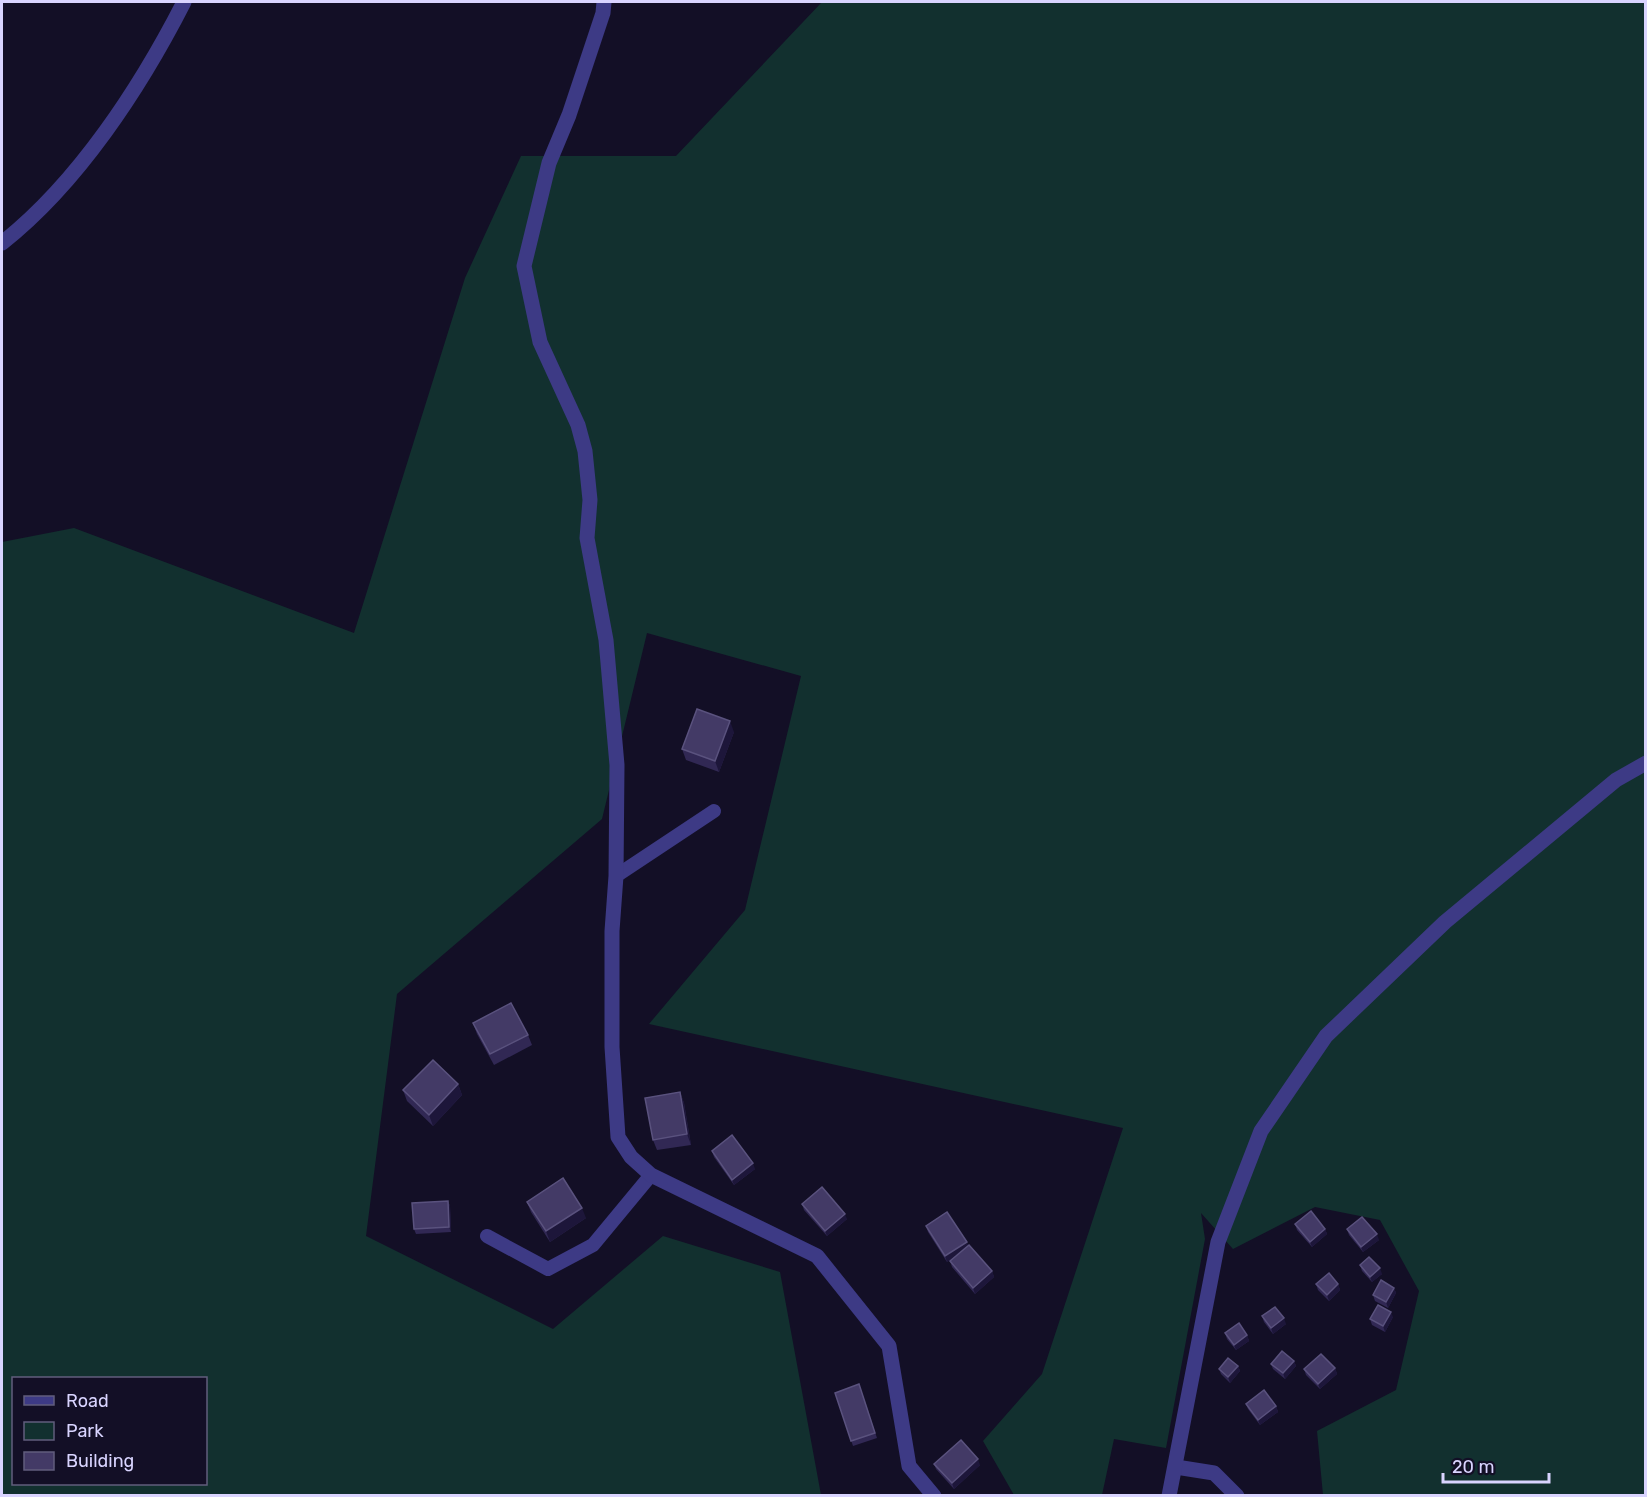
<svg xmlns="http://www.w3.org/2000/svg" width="1647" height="1497" font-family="Rubik,sans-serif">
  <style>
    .green { fill: #12302f; fill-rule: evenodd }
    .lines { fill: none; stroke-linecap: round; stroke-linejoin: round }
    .service { stroke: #3d3a85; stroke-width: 14 }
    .minor { stroke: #3d3a85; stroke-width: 15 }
    .wall { fill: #312854 }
    .shaded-wall { fill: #1d163a }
    .building { fill: #433a66; stroke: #5a527e; stroke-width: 1.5 }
  </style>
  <rect width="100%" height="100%" fill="#130f26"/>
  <path class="green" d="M 822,2 L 1645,2 L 1645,1495 L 1323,1495 L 1317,1431 L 1396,1390 L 1419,1291 L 1380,1220 L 1315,1207 L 1233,1249 L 1201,1213 L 1205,1239 L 1166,1448 L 1114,1439 L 1102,1495 L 1014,1495 L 983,1441 L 1042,1374 L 1123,1128 L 649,1024 L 745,910 L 801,676 L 647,633 L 602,819 L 397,994 L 366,1236 L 553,1329 L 663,1236 L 780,1272 L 821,1495 L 2,1496 L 2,542 L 74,528 L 354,633 L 465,278 L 521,156 L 676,156 ZM 14,1378 L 206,1378 L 206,1484 L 14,1484 Z"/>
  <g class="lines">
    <g class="service">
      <path d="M 616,876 L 714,811"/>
      <path d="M 487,1236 L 548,1269 L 593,1245 L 651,1175"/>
    </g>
    <g class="minor">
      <path d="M 604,2 L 603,13 L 569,115 L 549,163 L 524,266 L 540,342 L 578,425 L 585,451 L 590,500 L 587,538 L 606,640 L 617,765 L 616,876 L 612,931 L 612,1047 L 618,1137 L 631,1157 L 651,1175 L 817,1256 L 889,1346 L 909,1466 L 934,1496"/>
      <path d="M 2,243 C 78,183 140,88 184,2"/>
      <path d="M 1176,1467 L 1214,1473 L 1237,1496"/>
      <path d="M 1169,1496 L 1218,1242 L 1261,1131 L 1326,1036 L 1445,922 L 1616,780 L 1646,763"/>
    </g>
  </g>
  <g class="wall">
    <path d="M 734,732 L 719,772 L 686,760 L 682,749 Z"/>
    <path d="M 473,1023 L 528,1035 L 532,1045 L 494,1065 L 477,1034 Z"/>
    <path d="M 458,1084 L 462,1095 L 433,1126 L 407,1101 L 403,1090 Z"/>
    <path d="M 680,1092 L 684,1103 L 691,1145 L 657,1150 L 653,1140 Z"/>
    <path d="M 712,1151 L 755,1169 L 734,1185 L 714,1157 Z"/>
    <path d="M 448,1201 L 450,1206 L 451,1232 L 416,1234 L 414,1229 Z"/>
    <path d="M 527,1202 L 586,1218 L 550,1242 L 531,1212 Z"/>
    <path d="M 802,1204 L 847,1219 L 827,1236 L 804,1210 Z"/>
    <path d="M 1295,1224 L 1325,1229 L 1327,1234 L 1312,1247 L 1297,1230 Z"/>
    <path d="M 926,1226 L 968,1246 L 992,1271 L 994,1277 L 975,1294 L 952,1267 L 950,1261 L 959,1254 L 947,1262 L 928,1232 Z"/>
    <path d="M 1347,1229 L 1379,1240 L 1363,1252 L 1349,1235 Z"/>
    <path d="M 1360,1265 L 1382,1274 L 1372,1282 L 1362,1271 Z"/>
    <path d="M 1316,1284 L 1338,1284 L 1340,1290 L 1329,1301 L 1318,1290 Z"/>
    <path d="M 1394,1288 L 1396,1293 L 1388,1308 L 1375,1301 L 1373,1295 Z"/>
    <path d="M 1262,1316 L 1286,1324 L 1273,1334 L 1264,1322 Z"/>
    <path d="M 1393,1317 L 1385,1332 L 1372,1325 L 1370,1319 Z"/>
    <path d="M 1225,1333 L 1247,1335 L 1249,1341 L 1236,1350 L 1227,1339 Z"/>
    <path d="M 1294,1361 L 1296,1366 L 1285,1379 L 1273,1369 L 1271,1364 Z"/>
    <path d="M 1238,1366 L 1240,1371 L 1230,1383 L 1221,1374 L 1219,1369 Z"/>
    <path d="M 1335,1368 L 1337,1374 L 1320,1389 L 1306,1375 L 1304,1369 Z"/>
    <path d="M 859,1384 L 877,1438 L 853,1446 L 835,1393 Z"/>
    <path d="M 1246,1404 L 1276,1406 L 1278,1412 L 1260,1425 L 1248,1409 Z"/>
    <path d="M 934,1464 L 980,1465 L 954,1489 L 936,1469 Z"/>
  </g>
  <g class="shaded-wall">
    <path d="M 730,721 L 734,732 L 719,772 L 715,761 Z"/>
    <path d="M 458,1084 L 462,1095 L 433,1126 L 429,1115 Z"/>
    <path d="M 680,1092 L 684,1103 L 691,1145 L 687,1134 Z"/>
    <path d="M 753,1163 L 755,1169 L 734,1185 L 732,1180 Z"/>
    <path d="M 448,1201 L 450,1206 L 451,1232 L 449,1227 Z"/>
    <path d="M 582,1208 L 586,1218 L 550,1242 L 546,1231 Z"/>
    <path d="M 845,1214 L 847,1219 L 827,1236 L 825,1231 Z"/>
    <path d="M 1325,1229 L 1327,1234 L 1312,1247 L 1310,1242 Z"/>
    <path d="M 1377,1234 L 1379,1240 L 1363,1252 L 1361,1247 Z"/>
    <path d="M 967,1242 L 969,1247 L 947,1262 L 945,1256 Z"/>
    <path d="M 1380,1268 L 1382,1274 L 1372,1282 L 1370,1277 Z"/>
    <path d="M 992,1271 L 994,1277 L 975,1294 L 973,1288 Z"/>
    <path d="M 1338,1284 L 1340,1290 L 1329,1301 L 1327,1295 Z"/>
    <path d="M 1394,1288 L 1396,1293 L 1388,1308 L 1386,1302 Z"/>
    <path d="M 1391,1312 L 1393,1317 L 1385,1332 L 1383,1326 Z"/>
    <path d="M 1284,1318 L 1286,1324 L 1273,1334 L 1271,1328 Z"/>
    <path d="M 1247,1335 L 1249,1341 L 1236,1350 L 1234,1345 Z"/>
    <path d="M 1294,1361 L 1296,1366 L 1285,1379 L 1283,1373 Z"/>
    <path d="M 1238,1366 L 1240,1371 L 1230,1383 L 1228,1377 Z"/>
    <path d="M 1335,1368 L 1337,1374 L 1320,1389 L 1318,1384 Z"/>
    <path d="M 1276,1406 L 1278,1412 L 1260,1425 L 1258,1420 Z"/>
    <path d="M 978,1459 L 980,1465 L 954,1489 L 952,1483 Z"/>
  </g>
  <g class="building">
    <path d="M 697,709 L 730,721 L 715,761 L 682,749 Z"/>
    <path d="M 511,1003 L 528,1035 L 490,1054 L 473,1023 Z"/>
    <path d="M 433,1060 L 458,1084 L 429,1115 L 403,1090 Z"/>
    <path d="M 680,1092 L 687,1134 L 653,1140 L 645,1098 Z"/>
    <path d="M 732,1135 L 753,1163 L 732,1180 L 712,1151 Z"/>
    <path d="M 563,1178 L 582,1208 L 546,1231 L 527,1202 Z"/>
    <path d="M 822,1187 L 845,1214 L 825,1231 L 802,1204 Z"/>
    <path d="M 448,1201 L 449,1227 L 414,1229 L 412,1203 Z"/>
    <path d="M 1311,1211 L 1325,1229 L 1310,1242 L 1295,1224 Z"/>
    <path d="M 947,1212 L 967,1242 L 945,1256 L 926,1226 Z"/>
    <path d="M 1362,1217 L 1377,1234 L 1361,1247 L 1347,1229 Z"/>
    <path d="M 969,1245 L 992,1271 L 973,1288 L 950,1261 Z"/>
    <path d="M 1369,1257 L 1380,1268 L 1370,1277 L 1360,1265 Z"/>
    <path d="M 1329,1273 L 1338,1284 L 1327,1295 L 1316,1284 Z"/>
    <path d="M 1381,1280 L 1394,1288 L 1386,1302 L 1373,1295 Z"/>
    <path d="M 1378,1305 L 1391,1312 L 1383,1326 L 1370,1319 Z"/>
    <path d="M 1275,1307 L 1284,1318 L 1271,1328 L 1262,1316 Z"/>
    <path d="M 1239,1323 L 1247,1335 L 1234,1345 L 1225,1333 Z"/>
    <path d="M 1282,1351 L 1294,1361 L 1283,1373 L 1271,1364 Z"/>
    <path d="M 1321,1354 L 1335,1368 L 1318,1384 L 1304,1369 Z"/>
    <path d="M 1228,1358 L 1238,1366 L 1228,1377 L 1219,1369 Z"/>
    <path d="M 859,1384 L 875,1433 L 851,1441 L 835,1393 Z"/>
    <path d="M 1264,1390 L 1276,1406 L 1258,1420 L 1246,1404 Z"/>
    <path d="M 961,1440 L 978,1459 L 952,1483 L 934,1464 Z"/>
  </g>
  <rect width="1647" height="1497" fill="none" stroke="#d9d4ff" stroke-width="6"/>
  <rect x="12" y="1377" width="195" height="108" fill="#130f26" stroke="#625e7d" stroke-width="1.5"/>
  <rect x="24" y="1396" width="30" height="9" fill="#3d3a85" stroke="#625e7d" stroke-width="1.5"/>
  <text x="66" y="1407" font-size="18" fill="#d9d4ff">Road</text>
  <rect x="24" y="1422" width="30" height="18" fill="#12302f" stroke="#625e7d" stroke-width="1.5"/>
  <text x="66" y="1437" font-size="18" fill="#d9d4ff">Park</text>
  <rect x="24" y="1452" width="30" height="18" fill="#433a66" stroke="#625e7d" stroke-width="1.5"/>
  <text x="66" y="1467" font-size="18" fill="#d9d4ff">Building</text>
  <path d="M1443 1473v9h106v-9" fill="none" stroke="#d9d4ff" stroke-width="3"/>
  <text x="1452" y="1473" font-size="18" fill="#d9d4ff" stroke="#130f26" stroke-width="4.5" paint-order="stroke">20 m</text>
</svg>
